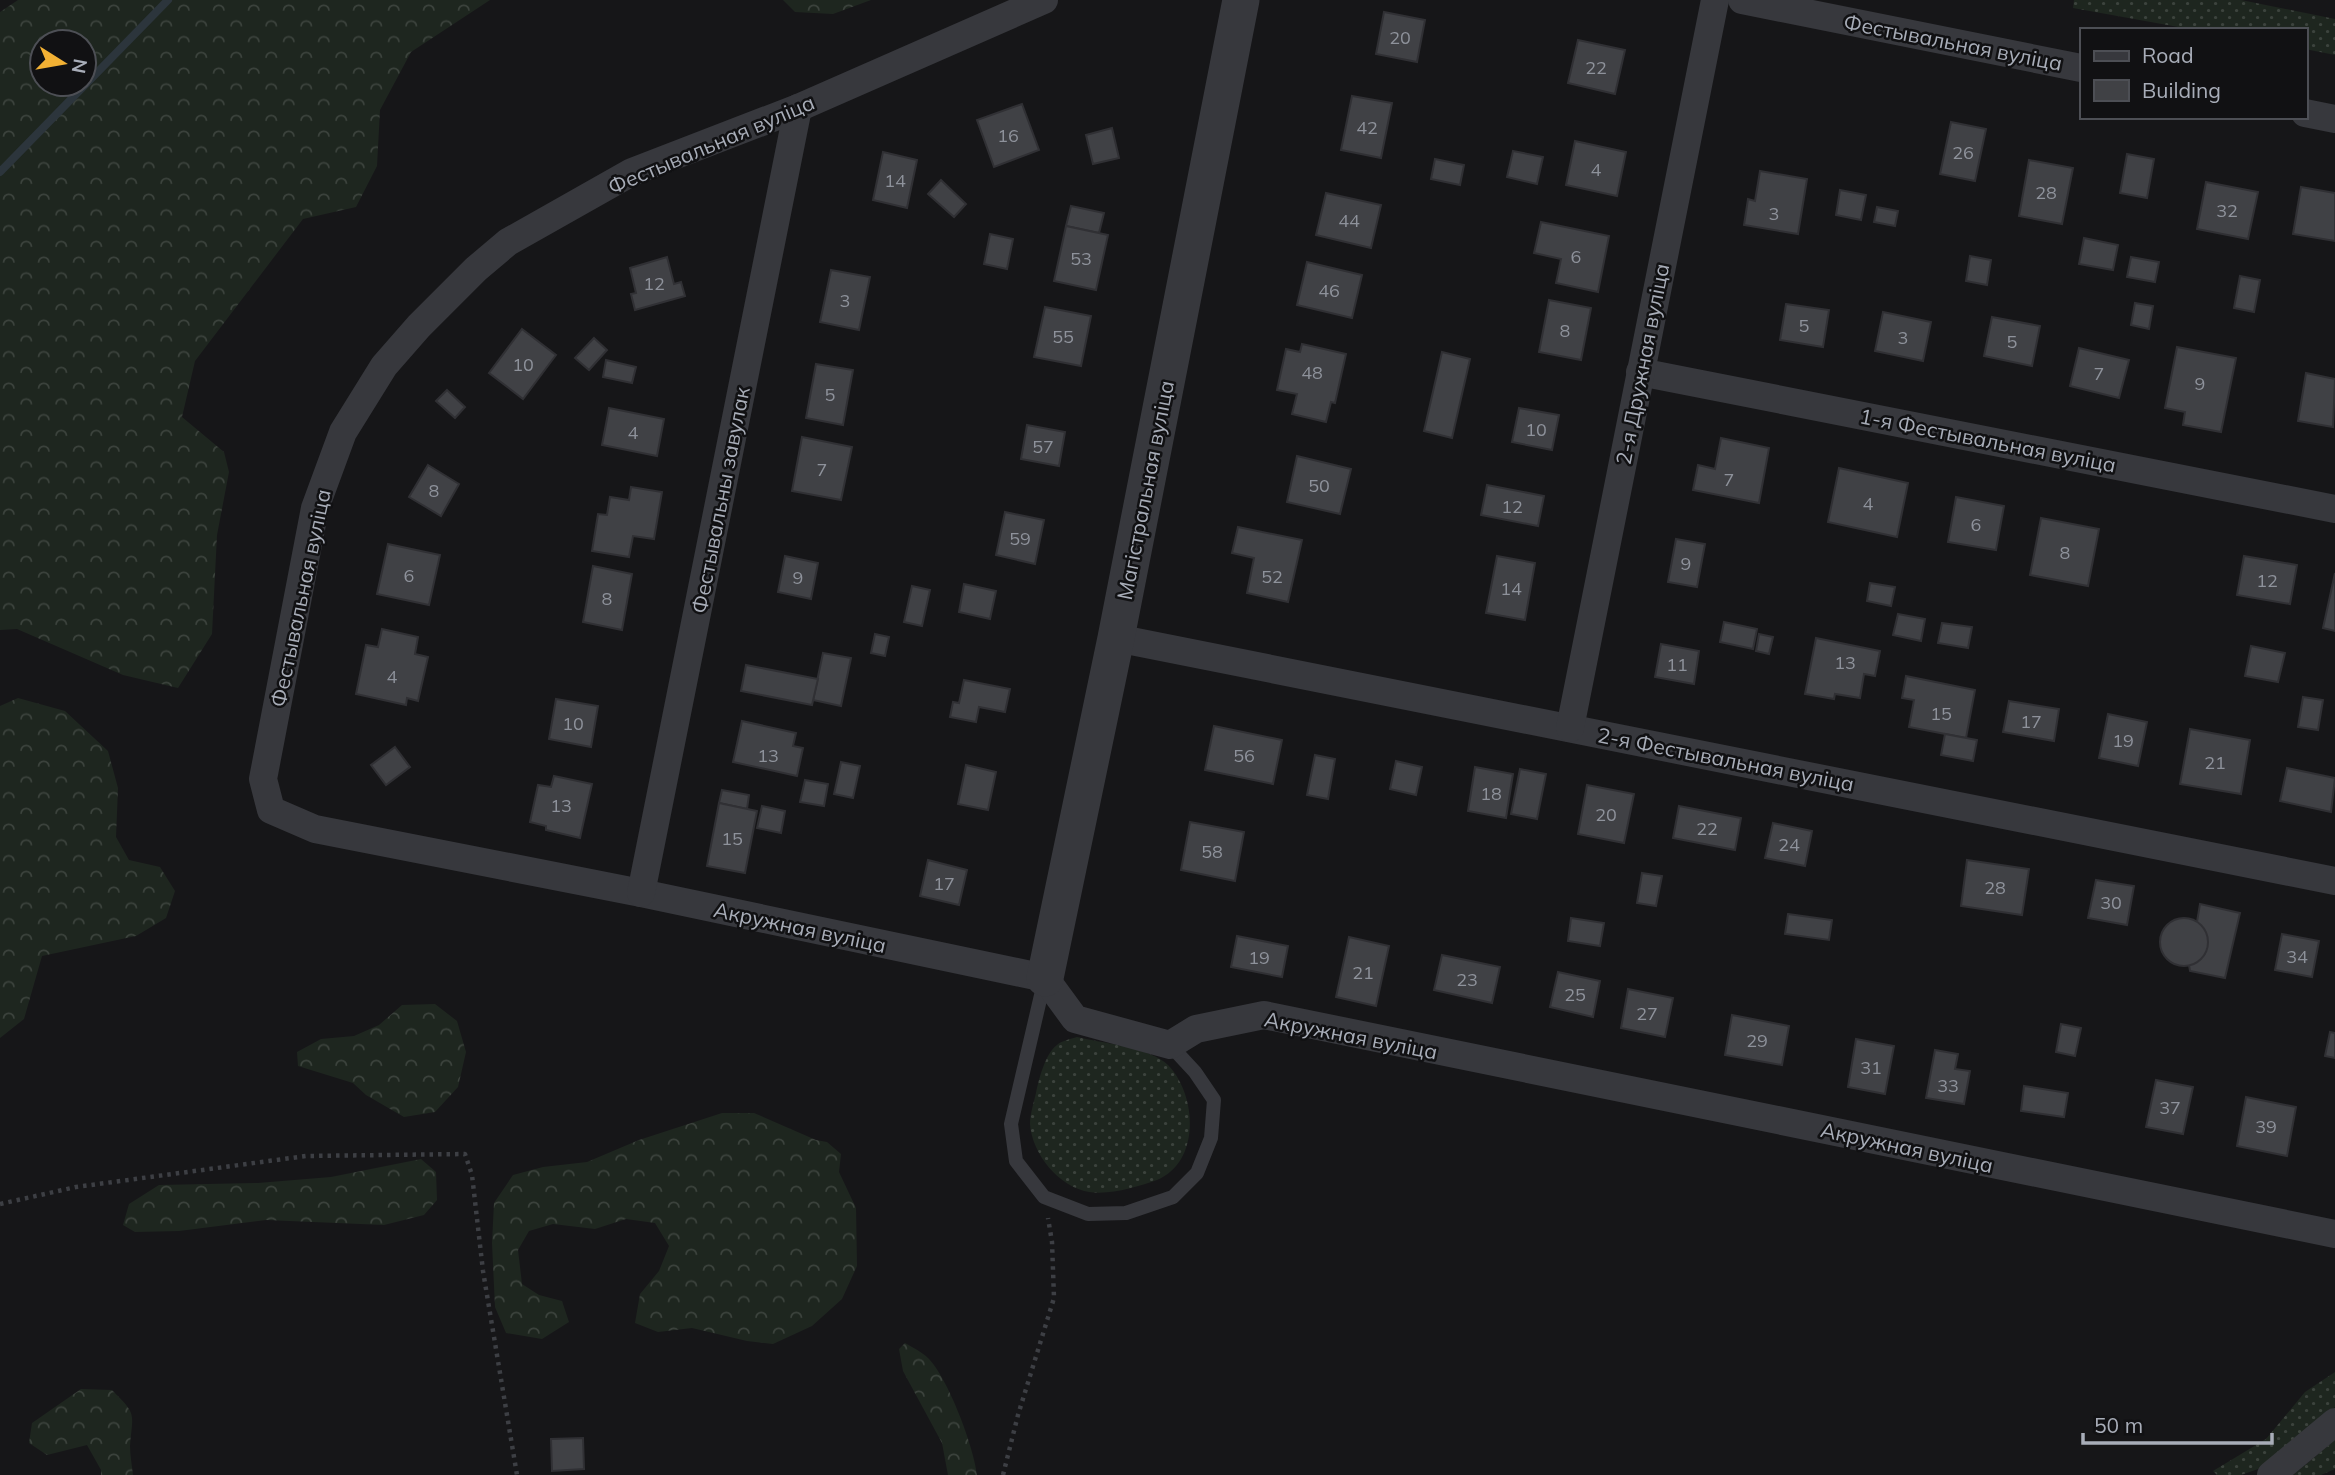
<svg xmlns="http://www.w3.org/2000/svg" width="2335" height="1475" font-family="Mulish,sans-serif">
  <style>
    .grass { fill: url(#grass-dots) }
    .forest { fill: url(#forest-crowns); fill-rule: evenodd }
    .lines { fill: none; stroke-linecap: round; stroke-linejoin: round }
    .stream { stroke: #2c353c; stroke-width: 8 }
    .building { fill: #404145; stroke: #303034; stroke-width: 2 }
    .path { stroke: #3d3f44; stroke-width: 4.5; stroke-dasharray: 3.5 5; stroke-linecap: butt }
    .service { stroke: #37383d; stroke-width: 14 }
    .minor { stroke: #37383d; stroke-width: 28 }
    .tertiary { stroke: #37383d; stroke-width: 37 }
    .labels { text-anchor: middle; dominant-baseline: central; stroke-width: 5; stroke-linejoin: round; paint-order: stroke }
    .number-label { font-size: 18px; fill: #8e929b }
    .street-label { font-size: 21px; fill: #a8adb8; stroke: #111113 }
  </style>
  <defs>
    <pattern id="grass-dots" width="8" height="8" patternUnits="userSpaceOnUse" patternTransform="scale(1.75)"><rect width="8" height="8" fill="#1e261f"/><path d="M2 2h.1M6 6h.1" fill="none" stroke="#3c433d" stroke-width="1.8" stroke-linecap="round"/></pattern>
    <pattern id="forest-crowns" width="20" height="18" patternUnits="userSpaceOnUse" patternTransform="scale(1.75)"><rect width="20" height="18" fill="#1e261f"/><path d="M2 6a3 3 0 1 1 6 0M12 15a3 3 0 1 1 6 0" fill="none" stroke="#3c433d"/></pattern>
  </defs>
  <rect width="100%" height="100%" fill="#161618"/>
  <g class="grass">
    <path d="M 2074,0 L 2241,0 L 2335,19 L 2335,55 L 2305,49 L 2305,30 L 2195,30 L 2073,8 Z"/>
    <path d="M 1077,1037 C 1101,1043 1150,1047 1168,1065 C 1197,1095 1201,1162 1157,1180 C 1137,1187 1111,1195 1089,1192 C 1059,1187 1032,1154 1030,1124 C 1030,1114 1034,1102 1036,1093 C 1039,1079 1045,1054 1057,1045 C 1061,1041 1071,1039 1077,1037 Z"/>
    <path d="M 2335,1372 L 2335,1407 L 2261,1468 L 2241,1475 L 2217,1475 L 2213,1471 L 2266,1439 L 2305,1392 Z"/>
    <path d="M 2335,1440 L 2335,1469 L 2321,1475 L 2293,1475 Z"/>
  </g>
  <g class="forest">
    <path d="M 18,0 L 490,0 L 411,52 L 380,110 L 377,166 L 356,207 L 303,219 L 195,361 L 182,417 L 224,452 L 229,472 L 217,535 L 212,634 L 178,688 L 123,675 L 17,629 L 0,630 L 0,12 ZM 42,42 L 84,42 L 84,84 L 42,84 Z"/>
    <path d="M 783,0 L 871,0 L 833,14 L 795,12 Z"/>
    <path d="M 18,698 L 65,711 L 108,751 L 118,788 L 116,837 L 129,860 L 160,867 L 175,891 L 166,918 L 136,936 L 42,956 L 24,1019 L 0,1038 L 0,706 Z"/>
    <path d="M 435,1004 L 457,1021 L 466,1052 L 458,1087 L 435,1112 L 404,1117 L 366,1095 L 353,1083 L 298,1066 L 297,1052 L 321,1039 L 354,1036 L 379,1025 L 402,1005 Z"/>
    <path d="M 722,1113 L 754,1113 L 816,1140 L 827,1142 L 841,1154 L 839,1172 L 856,1208 L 857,1266 L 842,1299 L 812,1326 L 773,1344 L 747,1341 L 692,1328 L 658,1332 L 635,1323 L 640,1294 L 659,1271 L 669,1246 L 655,1223 L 626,1219 L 595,1229 L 553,1224 L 529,1231 L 518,1250 L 522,1284 L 539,1295 L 562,1301 L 569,1322 L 542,1339 L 506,1333 L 495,1307 L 492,1243 L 494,1203 L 513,1175 L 543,1167 L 587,1162 L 639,1140 Z"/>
    <path d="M 421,1159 L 436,1172 L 437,1200 L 424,1215 L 384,1225 L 266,1220 L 179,1231 L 135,1232 L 123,1225 L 129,1204 L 159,1185 L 258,1183 L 331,1177 Z"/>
    <path d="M 905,1343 C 912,1347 922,1352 928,1358 C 948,1378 974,1447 977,1475 L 948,1475 L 942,1443 L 903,1371 L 899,1349 Z"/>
    <path d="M 81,1389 L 112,1390 C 137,1415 133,1412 130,1446 C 130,1455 132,1466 133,1475 L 101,1475 L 101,1470 L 87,1445 L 47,1455 L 29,1443 L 32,1423 Z"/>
  </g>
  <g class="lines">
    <path class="stream" d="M 0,172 L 168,0"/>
  </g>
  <g class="building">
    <path d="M 1384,12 L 1425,20 L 1417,62 L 1376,54 Z"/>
    <path d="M 1578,40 L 1625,50 L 1615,94 L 1568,83 Z"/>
    <path d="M 1352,96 L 1392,103 L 1381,158 L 1341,150 Z"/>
    <path d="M 1022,104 L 1039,150 L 994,167 L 977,120 Z"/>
    <path d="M 1951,122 L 1986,129 L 1975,181 L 1940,174 Z"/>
    <path d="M 1112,128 L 1119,158 L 1093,164 L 1086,135 Z"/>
    <path d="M 1575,141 L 1626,152 L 1617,196 L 1566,185 Z"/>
    <path d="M 1513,151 L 1543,157 L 1537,184 L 1507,177 Z"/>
    <path d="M 883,152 L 917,160 L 907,208 L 873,200 Z"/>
    <path d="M 2127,154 L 2154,159 L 2147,198 L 2120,193 Z"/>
    <path d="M 1435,159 L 1464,165 L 1460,185 L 1431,179 Z"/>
    <path d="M 2029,160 L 2073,168 L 2062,224 L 2019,216 Z"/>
    <path d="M 1760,171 L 1807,179 L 1798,234 L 1744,225 L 1748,199 L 1755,201 Z"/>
    <path d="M 941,180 L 966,204 L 954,217 L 928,194 Z"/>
    <path d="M 2206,182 L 2258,192 L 2248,239 L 2197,229 Z"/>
    <path d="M 2301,187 L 2335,193 L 2335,241 L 2293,234 Z"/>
    <path d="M 1840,190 L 1866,195 L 1861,220 L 1836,215 Z"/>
    <path d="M 1326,193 L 1381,205 L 1371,248 L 1316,235 Z"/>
    <path d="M 1071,206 L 1104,213 L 1099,233 L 1066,226 Z"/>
    <path d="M 1877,207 L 1898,211 L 1895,226 L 1874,222 Z"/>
    <path d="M 1541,222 L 1609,236 L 1598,292 L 1556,283 L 1561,259 L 1534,253 Z"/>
    <path d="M 1066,226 L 1108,235 L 1096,290 L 1054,281 Z"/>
    <path d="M 990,234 L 1013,239 L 1007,269 L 984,264 Z"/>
    <path d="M 2084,238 L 2118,245 L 2113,270 L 2079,264 Z"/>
    <path d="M 1970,256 L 1991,260 L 1987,285 L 1966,281 Z"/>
    <path d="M 667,257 L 674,284 L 681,282 L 685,296 L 635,310 L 631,294 L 636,293 L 630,268 Z"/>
    <path d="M 2131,257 L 2159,262 L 2155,282 L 2127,277 Z"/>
    <path d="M 1307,262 L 1362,275 L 1352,318 L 1297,305 Z"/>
    <path d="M 831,270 L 870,277 L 859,330 L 820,322 Z"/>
    <path d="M 2240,276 L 2260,280 L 2254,312 L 2234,308 Z"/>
    <path d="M 1549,300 L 1591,308 L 1581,360 L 1539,352 Z"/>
    <path d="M 2135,303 L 2153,306 L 2149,329 L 2131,325 Z"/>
    <path d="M 1786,304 L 1829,310 L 1823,347 L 1780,340 Z"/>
    <path d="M 1045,307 L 1091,316 L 1081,366 L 1034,357 Z"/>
    <path d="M 1883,312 L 1931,322 L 1923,361 L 1875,351 Z"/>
    <path d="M 1992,317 L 2040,326 L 2032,366 L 1984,356 Z"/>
    <path d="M 522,329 L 556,355 L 523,399 L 489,373 Z"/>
    <path d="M 594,338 L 607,350 L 589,370 L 575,358 Z"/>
    <path d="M 1302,344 L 1346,354 L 1335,403 L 1331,402 L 1326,422 L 1292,414 L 1297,394 L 1277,390 L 1286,349 L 1300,352 Z"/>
    <path d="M 2177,347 L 2236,358 L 2221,432 L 2183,425 L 2185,412 L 2165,408 Z"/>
    <path d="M 2079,348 L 2129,360 L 2119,398 L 2070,386 Z"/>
    <path d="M 1442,352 L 1470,359 L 1452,438 L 1424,431 Z"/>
    <path d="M 606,360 L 636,367 L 632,383 L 603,377 Z"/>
    <path d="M 816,364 L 853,370 L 843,425 L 806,418 Z"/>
    <path d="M 2306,373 L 2335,379 L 2333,427 L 2298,421 Z"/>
    <path d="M 447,390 L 465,407 L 455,418 L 436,401 Z"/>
    <path d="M 609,408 L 664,419 L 657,456 L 602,445 Z"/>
    <path d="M 1519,408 L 1559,415 L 1552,450 L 1512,442 Z"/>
    <path d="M 1027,425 L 1065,432 L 1059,466 L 1021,459 Z"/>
    <path d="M 802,437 L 852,447 L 841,500 L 792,491 Z"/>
    <path d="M 1721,438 L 1769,448 L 1759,503 L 1693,490 L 1698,465 L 1715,469 Z"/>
    <path d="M 1297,456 L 1351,469 L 1340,514 L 1287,502 Z"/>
    <path d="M 428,465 L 459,484 L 441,516 L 409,497 Z"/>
    <path d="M 1839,468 L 1908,483 L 1897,537 L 1828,522 Z"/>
    <path d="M 1487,485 L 1544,496 L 1538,526 L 1481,515 Z"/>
    <path d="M 631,487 L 662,492 L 654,539 L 633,536 L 629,557 L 592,551 L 598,514 L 607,515 L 610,497 L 629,500 Z"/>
    <path d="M 1956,497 L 2004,506 L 1996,550 L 1948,542 Z"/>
    <path d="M 1005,512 L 1044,520 L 1035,564 L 996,555 Z"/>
    <path d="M 2041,518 L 2099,529 L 2088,586 L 2030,575 Z"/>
    <path d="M 1238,527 L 1302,540 L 1288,602 L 1247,593 L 1254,558 L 1232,553 Z"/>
    <path d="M 1676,539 L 1705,544 L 1697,587 L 1668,582 Z"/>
    <path d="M 388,544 L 440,555 L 429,605 L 377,594 Z"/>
    <path d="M 785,556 L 818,563 L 811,599 L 778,592 Z"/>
    <path d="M 1497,556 L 1535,563 L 1525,620 L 1486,613 Z"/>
    <path d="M 2244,556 L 2297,565 L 2290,604 L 2237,595 Z"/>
    <path d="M 593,566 L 632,574 L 622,630 L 583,622 Z"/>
    <path d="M 2335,573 L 2335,631 L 2323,628 Z"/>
    <path d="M 1870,583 L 1895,587 L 1891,606 L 1867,601 Z"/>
    <path d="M 964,584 L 996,591 L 990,619 L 959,612 Z"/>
    <path d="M 912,586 L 930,590 L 922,626 L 904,622 Z"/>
    <path d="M 1898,614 L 1925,619 L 1921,641 L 1893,635 Z"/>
    <path d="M 1724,622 L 1757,629 L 1753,649 L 1720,642 Z"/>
    <path d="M 1942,623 L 1972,627 L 1968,648 L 1938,643 Z"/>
    <path d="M 382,629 L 418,637 L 415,654 L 428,657 L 418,701 L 407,698 L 406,705 L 356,694 L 366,645 L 378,647 Z"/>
    <path d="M 875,634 L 889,637 L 885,656 L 871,653 Z"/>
    <path d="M 1759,634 L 1773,637 L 1769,654 L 1756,651 Z"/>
    <path d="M 1816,638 L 1880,651 L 1875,676 L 1864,674 L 1860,698 L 1835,694 L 1834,699 L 1805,694 Z"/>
    <path d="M 1661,644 L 1699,651 L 1694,684 L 1655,677 Z"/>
    <path d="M 2251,646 L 2285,653 L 2278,682 L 2245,676 Z"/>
    <path d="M 823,653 L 851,658 L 841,706 L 813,700 Z"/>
    <path d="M 746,665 L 818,679 L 812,705 L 741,691 Z"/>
    <path d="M 1906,676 L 1975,690 L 1966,738 L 1909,727 L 1914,700 L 1902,698 Z"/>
    <path d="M 964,680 L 1010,689 L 1005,712 L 979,707 L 976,722 L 950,717 L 953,702 L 959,703 Z"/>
    <path d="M 2303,697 L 2323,700 L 2318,730 L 2298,727 Z"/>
    <path d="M 556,699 L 598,706 L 591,747 L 549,739 Z"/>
    <path d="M 2009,701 L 2059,709 L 2054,741 L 2003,732 Z"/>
    <path d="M 2108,714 L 2147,722 L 2138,766 L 2099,758 Z"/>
    <path d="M 742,721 L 796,733 L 793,746 L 803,748 L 797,776 L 733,762 Z"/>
    <path d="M 1214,726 L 1282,740 L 1273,784 L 1205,770 Z"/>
    <path d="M 2190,729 L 2250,740 L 2241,794 L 2180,784 Z"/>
    <path d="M 1945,734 L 1977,740 L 1973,761 L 1941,755 Z"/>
    <path d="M 395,747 L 410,767 L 386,785 L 371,765 Z"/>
    <path d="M 1315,755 L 1335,759 L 1328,799 L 1307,795 Z"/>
    <path d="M 1396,761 L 1422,767 L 1416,795 L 1390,789 Z"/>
    <path d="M 841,762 L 860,766 L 853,798 L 834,794 Z"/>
    <path d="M 966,765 L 996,772 L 988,810 L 958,804 Z"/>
    <path d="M 1475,767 L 1513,774 L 1506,818 L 1468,811 Z"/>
    <path d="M 2287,768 L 2335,778 L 2331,812 L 2280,801 Z"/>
    <path d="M 1520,769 L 1546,774 L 1537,819 L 1511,814 Z"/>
    <path d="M 554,776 L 592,784 L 580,838 L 546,830 L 546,826 L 530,822 L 538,785 L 551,787 Z"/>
    <path d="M 805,780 L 828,784 L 824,806 L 800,802 Z"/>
    <path d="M 1587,785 L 1634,794 L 1624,843 L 1578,834 Z"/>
    <path d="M 722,790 L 749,795 L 747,809 L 719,803 Z"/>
    <path d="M 719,803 L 757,811 L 745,873 L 707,866 Z"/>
    <path d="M 762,806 L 785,811 L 781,833 L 757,828 Z"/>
    <path d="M 1679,806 L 1741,818 L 1735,850 L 1673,838 Z"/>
    <path d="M 1190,822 L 1244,832 L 1235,881 L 1181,870 Z"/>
    <path d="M 1773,823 L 1812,831 L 1805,866 L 1765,858 Z"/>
    <path d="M 928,860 L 967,870 L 959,905 L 920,896 Z"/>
    <path d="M 1967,860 L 2029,869 L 2022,915 L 1961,906 Z"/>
    <path d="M 1642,873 L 1662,876 L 1656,906 L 1637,903 Z"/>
    <path d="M 2096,880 L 2134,886 L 2127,925 L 2088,918 Z"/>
    <path d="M 2200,904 L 2240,913 L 2225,978 L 2190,971 L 2189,965 L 2197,962 L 2204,955 L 2207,946 L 2207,937 L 2197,922 Z"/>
    <path d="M 1788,914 L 1832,920 L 1829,940 L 1785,934 Z"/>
    <path d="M 1571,918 L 1604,923 L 1600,946 L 1568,941 Z"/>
    <circle cx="2184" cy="942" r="24"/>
    <path d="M 2282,934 L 2319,941 L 2312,977 L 2275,970 Z"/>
    <path d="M 1237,936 L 1288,946 L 1282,977 L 1231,967 Z"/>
    <path d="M 1349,937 L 1389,946 L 1376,1006 L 1336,997 Z"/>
    <path d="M 1442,955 L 1500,967 L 1492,1003 L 1434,990 Z"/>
    <path d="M 1558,972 L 1600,981 L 1593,1017 L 1550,1007 Z"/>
    <path d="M 1628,989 L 1673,998 L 1665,1037 L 1621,1028 Z"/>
    <path d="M 1732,1015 L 1789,1026 L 1782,1065 L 1725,1055 Z"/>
    <path d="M 2061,1024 L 2081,1028 L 2075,1056 L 2056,1052 Z"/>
    <path d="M 2330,1032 L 2335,1033 L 2335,1058 L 2325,1056 Z"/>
    <path d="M 1856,1039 L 1894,1046 L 1885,1094 L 1848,1087 Z"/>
    <path d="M 1935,1050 L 1958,1054 L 1955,1069 L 1970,1071 L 1964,1104 L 1926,1098 Z"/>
    <path d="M 2156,1080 L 2193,1087 L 2183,1134 L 2146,1127 Z"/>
    <path d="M 2024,1086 L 2068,1093 L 2064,1117 L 2021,1111 Z"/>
    <path d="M 2246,1097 L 2296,1107 L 2287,1156 L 2237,1146 Z"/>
    <path d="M 583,1438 L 584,1469 L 552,1471 L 551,1439 Z"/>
  </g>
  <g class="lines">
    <g class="path">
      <path d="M 0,1204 L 76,1187 L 306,1156 L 465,1154 L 472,1175 L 483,1271 L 517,1475"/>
      <path d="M 1003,1475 L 1018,1415 L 1054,1298 L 1052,1242 L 1048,1218"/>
    </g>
    <path class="service" d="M 1045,978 L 1011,1124 L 1016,1161 L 1044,1197 L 1088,1214 L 1126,1213 L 1173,1197 L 1197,1173 L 1211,1138 L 1214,1100 L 1195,1072 L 1170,1045"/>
    <g class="minor">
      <path d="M 1044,0 L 798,108 L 632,172 L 508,242 L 476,269 L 419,326 L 384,366 L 343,432 L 315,508 L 263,779 L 271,810 L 315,829 L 641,893 L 1045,978 L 1075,1019 L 1170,1045 L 1196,1029 L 1264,1015 L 2335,1234"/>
      <path d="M 1742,0 L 2081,68"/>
      <path d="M 2305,113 L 2335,119"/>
      <path d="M 1640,372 L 2335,509"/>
      <path d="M 1116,638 L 2335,881"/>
      <path d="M 1570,728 L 1715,0"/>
      <path d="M 641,893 L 798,108"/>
      <path d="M 2271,1475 L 2335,1422"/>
    </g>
    <path class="tertiary" d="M 1045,978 L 1116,638 L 1241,0"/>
  </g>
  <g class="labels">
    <g class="number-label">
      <text x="1400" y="37">20</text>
      <text x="1596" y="67">22</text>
      <text x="1367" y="127">42</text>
      <text x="1008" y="135">16</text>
      <text x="1963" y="152">26</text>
      <text x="1596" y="169">4</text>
      <text x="895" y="180">14</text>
      <text x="2046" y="192">28</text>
      <text x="2227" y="210">32</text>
      <text x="1774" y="213">3</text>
      <text x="1349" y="220">44</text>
      <text x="1576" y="256">6</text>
      <text x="1081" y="258">53</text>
      <text x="654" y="283">12</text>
      <text x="1329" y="290">46</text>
      <text x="845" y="300">3</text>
      <text x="1804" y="325">5</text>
      <text x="1565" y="330">8</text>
      <text x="1063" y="336">55</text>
      <text x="1903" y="337">3</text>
      <text x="2012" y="341">5</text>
      <text x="523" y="364">10</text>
      <text x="1312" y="372">48</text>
      <text x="2099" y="373">7</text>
      <text x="2200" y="383">9</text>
      <text x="830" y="394">5</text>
      <text x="1536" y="429">10</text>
      <text x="633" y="432">4</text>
      <text x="1043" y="446">57</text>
      <text x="822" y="469">7</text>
      <text x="1729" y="479">7</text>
      <text x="1319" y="485">50</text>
      <text x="434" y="490">8</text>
      <text x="1868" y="503">4</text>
      <text x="1512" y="506">12</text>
      <text x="1976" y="524">6</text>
      <text x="1020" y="538">59</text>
      <text x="2065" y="552">8</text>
      <text x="1686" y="563">9</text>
      <text x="409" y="575">6</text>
      <text x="1272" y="576">52</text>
      <text x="798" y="577">9</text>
      <text x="2267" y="580">12</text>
      <text x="1511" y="588">14</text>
      <text x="607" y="598">8</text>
      <text x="1845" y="662">13</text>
      <text x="1677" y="664">11</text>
      <text x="392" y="676">4</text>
      <text x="1941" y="713">15</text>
      <text x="2031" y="721">17</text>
      <text x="573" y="723">10</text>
      <text x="2123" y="740">19</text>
      <text x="768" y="755">13</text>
      <text x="1244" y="755">56</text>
      <text x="2215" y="762">21</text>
      <text x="1491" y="793">18</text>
      <text x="561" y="805">13</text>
      <text x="1606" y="814">20</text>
      <text x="1707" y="828">22</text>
      <text x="732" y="838">15</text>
      <text x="1789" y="844">24</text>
      <text x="1212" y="851">58</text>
      <text x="944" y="883">17</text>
      <text x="1995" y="887">28</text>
      <text x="2111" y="902">30</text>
      <text x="2297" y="956">34</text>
      <text x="1259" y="957">19</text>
      <text x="1363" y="972">21</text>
      <text x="1467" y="979">23</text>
      <text x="1575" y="994">25</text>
      <text x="1647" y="1013">27</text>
      <text x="1757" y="1040">29</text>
      <text x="1871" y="1067">31</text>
      <text x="1948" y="1085">33</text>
      <text x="2170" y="1107">37</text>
      <text x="2266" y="1126">39</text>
    </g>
    <g class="street-label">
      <text transform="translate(1953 42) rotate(11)">Фестывальная вуліца</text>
      <text transform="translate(711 144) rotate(-23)">Фестывальная вуліца</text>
      <text transform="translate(1642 364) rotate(-79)">2-я Дружная вуліца</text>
      <text transform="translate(1988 440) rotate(11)">1-я Фестывальная вуліца</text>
      <text transform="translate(1145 490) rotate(-79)">Магістральная вуліца</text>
      <text transform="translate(720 500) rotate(-79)">Фестывальны завулак</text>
      <text transform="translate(300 598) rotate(-78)">Фестывальная вуліца</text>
      <text transform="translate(1726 759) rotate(11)">2-я Фестывальная вуліца</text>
      <text transform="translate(800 927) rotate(12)">Акружная вуліца</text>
      <text transform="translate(1351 1035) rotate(11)">Акружная вуліца</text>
      <text transform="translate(1907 1147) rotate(12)">Акружная вуліца</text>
    </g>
  </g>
  <rect x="2080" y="28" width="228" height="91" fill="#111113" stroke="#4d4f55" stroke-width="2"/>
  <rect x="2094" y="51" width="35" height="10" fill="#37383d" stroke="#4d4f55" stroke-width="2"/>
  <text x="2142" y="63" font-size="21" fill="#a8adb8">Road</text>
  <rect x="2094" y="80" width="35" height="21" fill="#404145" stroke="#4d4f55" stroke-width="2"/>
  <text x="2142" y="98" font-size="21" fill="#a8adb8">Building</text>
  <g transform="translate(63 63) rotate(101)"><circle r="33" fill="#111113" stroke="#4d4f55" stroke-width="2"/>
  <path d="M0-5L12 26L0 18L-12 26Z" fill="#f2b134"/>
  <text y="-10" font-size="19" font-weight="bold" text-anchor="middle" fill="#a8adb8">N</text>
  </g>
  <path d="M2083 1433v10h189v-10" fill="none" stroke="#a8adb8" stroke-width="3.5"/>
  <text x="2094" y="1433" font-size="21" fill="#a8adb8" stroke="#111113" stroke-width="5" paint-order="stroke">50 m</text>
</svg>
